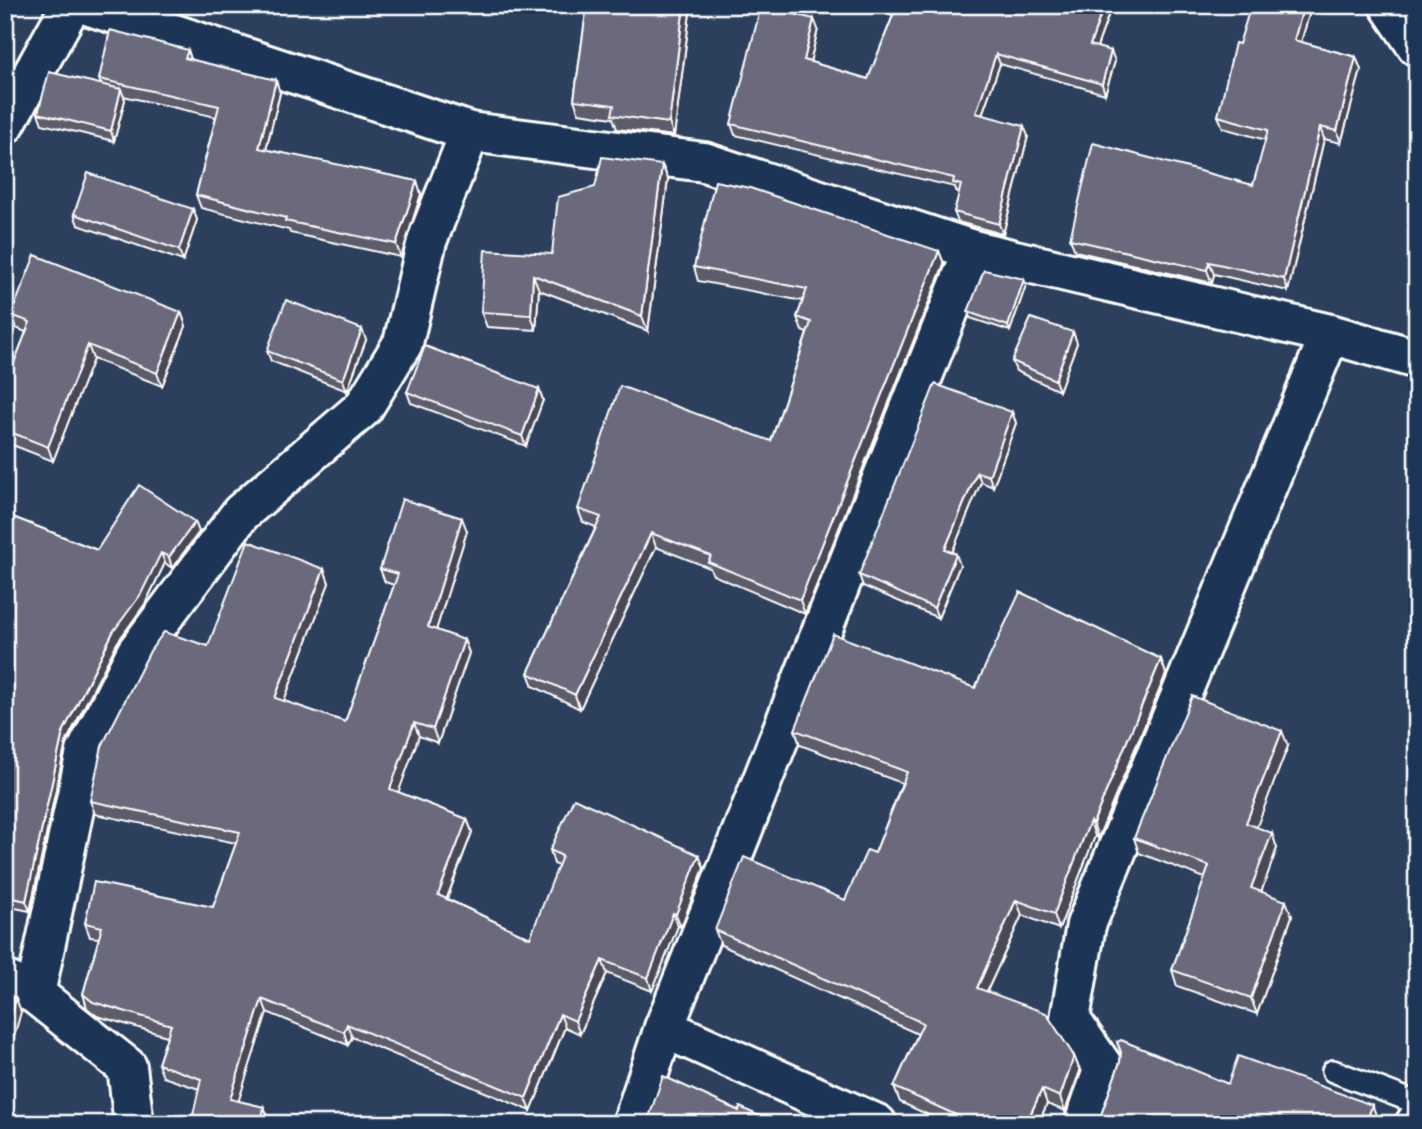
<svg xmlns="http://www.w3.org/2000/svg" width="1422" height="1129" font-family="Pangolin,sans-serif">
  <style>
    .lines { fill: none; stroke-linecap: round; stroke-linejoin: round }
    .lane-casing { stroke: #fff; stroke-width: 26 }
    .street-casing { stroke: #fff; stroke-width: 44 }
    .secondary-casing { stroke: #fff; stroke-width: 44 }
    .lane { stroke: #1d3557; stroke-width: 21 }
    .street { stroke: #1d3557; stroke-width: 38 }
    .secondary { stroke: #1d3557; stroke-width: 38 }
    .wall { fill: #5b5b6a; stroke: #fff; stroke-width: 2 }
    .shaded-wall { fill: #4a4a56; stroke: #fff; stroke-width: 2 }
    .building { fill: #6a6a7b; stroke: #fff; stroke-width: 2 }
  </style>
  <rect width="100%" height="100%" fill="#2c405e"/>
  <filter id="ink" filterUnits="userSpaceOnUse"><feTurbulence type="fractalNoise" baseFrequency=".0143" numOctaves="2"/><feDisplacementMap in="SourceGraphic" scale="14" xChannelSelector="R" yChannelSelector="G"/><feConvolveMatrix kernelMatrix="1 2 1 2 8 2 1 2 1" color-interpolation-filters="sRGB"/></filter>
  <g filter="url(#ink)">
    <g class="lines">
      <defs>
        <path id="lane" d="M 1333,1071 L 1417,1103"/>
        <g id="street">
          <path d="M 87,5 L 470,132 L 704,162 L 973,250 L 1330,334 L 1417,359"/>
          <path d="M 5,124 L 71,5"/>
          <path d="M 5,980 L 35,994 L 127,1067 L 134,1124"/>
          <path d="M 35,994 L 86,752 L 136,653 L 241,513 L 363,408 L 403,343 L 427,241 L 470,132"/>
          <path d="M 664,1028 L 877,1124"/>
          <path d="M 632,1124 L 664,1028 L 973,250"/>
          <path d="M 1084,1124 L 1104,1068 L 1070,1019 L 1086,925 L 1330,334"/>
          <path d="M 1415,1124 L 1417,1121"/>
        </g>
        <path id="secondary" d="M 1389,5 L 1417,46"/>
      </defs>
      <use href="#lane" class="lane-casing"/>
      <use href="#street" class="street-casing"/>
      <use href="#secondary" class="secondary-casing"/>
      <use href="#lane" class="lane"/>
      <use href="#street" class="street"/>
      <use href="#secondary" class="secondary"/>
    </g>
    <g class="wall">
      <path d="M 192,5 L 212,5 L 210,11 Z"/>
      <path d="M 587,5 L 691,5 L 674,136 L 617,129 L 613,118 L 579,113 L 574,100 Z"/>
      <path d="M 872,5 L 1112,5 L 1097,47 L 1115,61 L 1105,94 L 1000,64 L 982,115 L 1028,136 L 1003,234 L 958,222 L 954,212 L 959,194 L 957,193 L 955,187 L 735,135 L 731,124 L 818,29 L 810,62 L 868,79 L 893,15 Z"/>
      <path d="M 1312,5 L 1301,42 L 1356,57 L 1361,70 L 1341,143 L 1324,139 L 1288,291 L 1214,274 L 1212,283 L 1075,251 L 1070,239 L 1253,185 L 1266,140 L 1223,128 L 1218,116 L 1239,44 Z"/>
      <path d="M 188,50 L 191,59 L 280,93 L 266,150 L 417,181 L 421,194 L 401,257 L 290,233 L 289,230 L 201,208 L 196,195 L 216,117 L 123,96 L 125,100 L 114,141 L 42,124 L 38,113 L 101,84 L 99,79 Z"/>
      <path d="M 662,165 L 668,179 L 648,331 L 539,290 L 536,330 L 487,327 L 481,312 L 552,254 L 595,187 Z"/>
      <path d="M 193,209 L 197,220 L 183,261 L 78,225 L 74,214 Z"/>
      <path d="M 939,251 L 944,264 L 805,614 L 713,575 L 710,568 L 656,547 L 580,709 L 533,686 L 528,673 L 596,527 L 583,522 L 578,509 L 771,441 L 807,333 L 802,331 L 797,317 L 803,301 L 698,281 L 694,267 Z"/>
      <path d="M 1024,279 L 1026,285 L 1010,331 L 970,318 L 968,312 Z"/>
      <path d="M 181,312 L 186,326 L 162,386 L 93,359 L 53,461 L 5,442 L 5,386 L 26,332 L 16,328 L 11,315 Z"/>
      <path d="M 1073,332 L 1077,343 L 1059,391 L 1016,371 L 1012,361 Z"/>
      <path d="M 366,340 L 347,391 L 271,361 L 267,351 Z"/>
      <path d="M 539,389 L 543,400 L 526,446 L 411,403 L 407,392 Z"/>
      <path d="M 1012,412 L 1016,423 L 993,487 L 981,482 L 952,552 L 960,565 L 938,618 L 863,586 L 859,575 Z"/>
      <path d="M 5,514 L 97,550 L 195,522 L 199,532 L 172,568 L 165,563 L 145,604 L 117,643 L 66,742 L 30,911 L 5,906 Z"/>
      <path d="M 467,531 L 436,630 L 464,640 L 469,653 L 438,743 L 419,736 L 398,792 L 467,819 L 472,832 L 447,899 L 530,938 L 559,866 L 554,864 L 550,850 L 704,868 L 681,927 L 678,926 L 652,991 L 607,973 L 580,1034 L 565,1027 L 531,1111 L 352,1037 L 348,1045 L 267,1012 L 238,1101 L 264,1107 L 269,1120 L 199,1089 L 163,1077 L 158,1064 L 167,1036 L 97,1016 L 87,1008 L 83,994 L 99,938 L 90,937 L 85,923 L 213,907 L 236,843 L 95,814 L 90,801 L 208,646 L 324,569 L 329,583 L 284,701 L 345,722 L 394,585 L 385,582 L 380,569 Z"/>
      <path d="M 1161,659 L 1166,674 L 1098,838 L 1095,836 L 1059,929 L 1022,915 L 987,991 L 1074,1056 L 1080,1071 L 1065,1111 L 1047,1104 L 1038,1124 L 948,1124 L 900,1102 L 894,1087 L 918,1034 L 721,945 L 715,930 L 845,900 L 875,853 L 902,783 L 800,745 L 795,730 L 975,688 Z"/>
      <path d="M 1288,746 L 1256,827 L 1277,848 L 1261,892 L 1292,916 L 1257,1014 L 1177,986 L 1172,970 L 1205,878 L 1139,853 L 1134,838 Z"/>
      <path d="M 1117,1042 L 1228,1084 L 1377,1117 L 1375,1124 L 1104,1124 L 1101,1115 L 1120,1062 L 1121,1053 Z"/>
    </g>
    <g class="shaded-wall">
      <path d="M 684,5 L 691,5 L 674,136 L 669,123 Z"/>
      <path d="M 1104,5 L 1112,5 L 1094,55 L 1090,45 Z"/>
      <path d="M 1304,5 L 1312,5 L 1298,52 L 1294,40 Z"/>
      <path d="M 814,19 L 818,29 L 808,71 L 804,60 Z"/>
      <path d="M 188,50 L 192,63 L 185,58 Z"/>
      <path d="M 1111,51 L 1115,61 L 1105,94 L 1102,84 Z"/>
      <path d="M 996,54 L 1000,64 L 979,123 L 976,113 Z"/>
      <path d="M 1356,57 L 1361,70 L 1341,143 L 1337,131 Z"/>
      <path d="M 276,80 L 280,93 L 263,161 L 259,148 Z"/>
      <path d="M 121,89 L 125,100 L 114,141 L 111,131 Z"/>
      <path d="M 1024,126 L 1028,136 L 1003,234 L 999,224 Z"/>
      <path d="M 1320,127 L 1324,139 L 1288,291 L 1284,279 Z"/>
      <path d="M 662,165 L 668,179 L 648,331 L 642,316 Z"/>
      <path d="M 417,181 L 421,194 L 401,257 L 396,244 Z"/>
      <path d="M 193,209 L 197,220 L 183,261 L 179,250 Z"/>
      <path d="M 939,251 L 944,264 L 805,614 L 800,600 Z"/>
      <path d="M 1209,262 L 1214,274 L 1212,283 L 1207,270 Z"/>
      <path d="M 533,275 L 539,290 L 536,330 L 531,315 Z"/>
      <path d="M 1024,279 L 1026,285 L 1010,331 L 1008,326 Z"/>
      <path d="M 181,312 L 186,326 L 162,386 L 157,373 Z"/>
      <path d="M 362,329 L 366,340 L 347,391 L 343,380 Z"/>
      <path d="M 1073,332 L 1077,343 L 1059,391 L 1055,380 Z"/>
      <path d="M 88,345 L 93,359 L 53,461 L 48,447 Z"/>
      <path d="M 539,389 L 543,400 L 526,446 L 522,436 Z"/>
      <path d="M 1012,412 L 1016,423 L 993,487 L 989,476 Z"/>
      <path d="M 977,472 L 981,482 L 949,560 L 945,549 Z"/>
      <path d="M 462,518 L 467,531 L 433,640 L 428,627 Z"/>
      <path d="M 195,522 L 199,532 L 172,568 L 169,557 Z"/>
      <path d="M 651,533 L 656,547 L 580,709 L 575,695 Z"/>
      <path d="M 161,553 L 165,563 L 145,604 L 117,643 L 66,742 L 30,911 L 26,901 L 63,732 L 113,632 Z"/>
      <path d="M 956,554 L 960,565 L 938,618 L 934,608 Z"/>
      <path d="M 324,569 L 329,583 L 280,711 L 275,698 Z"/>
      <path d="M 464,640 L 469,653 L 438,743 L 433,729 Z"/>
      <path d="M 1161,659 L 1166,674 L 1098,838 L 1093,823 Z"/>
      <path d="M 414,723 L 419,736 L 395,802 L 390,789 Z"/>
      <path d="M 1282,731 L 1288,746 L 1252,839 L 1246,823 Z"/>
      <path d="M 467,819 L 472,832 L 443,908 L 438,895 Z"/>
      <path d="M 1090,821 L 1095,836 L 1059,929 L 1054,914 Z"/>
      <path d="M 1272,833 L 1277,848 L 1257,904 L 1251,888 Z"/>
      <path d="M 699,855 L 704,868 L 681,927 L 676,914 Z"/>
      <path d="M 1016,900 L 1022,915 L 982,1002 L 977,988 Z"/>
      <path d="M 1286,901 L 1292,916 L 1257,1014 L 1251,998 Z"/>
      <path d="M 673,913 L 678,926 L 652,991 L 648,978 Z"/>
      <path d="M 602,960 L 607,973 L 580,1034 L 575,1021 Z"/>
      <path d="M 16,998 L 21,1012 L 5,1068 L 5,1038 Z"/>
      <path d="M 262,999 L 267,1012 L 235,1112 L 230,1099 Z"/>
      <path d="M 560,1014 L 565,1027 L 531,1111 L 526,1098 Z"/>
      <path d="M 347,1024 L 352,1037 L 348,1045 L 344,1032 Z"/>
      <path d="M 1074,1056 L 1080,1071 L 1065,1111 L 1060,1097 Z"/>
      <path d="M 1042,1089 L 1047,1104 L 1038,1124 L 1026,1124 Z"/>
      <path d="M 1372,1105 L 1377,1117 L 1375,1124 L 1366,1124 Z"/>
      <path d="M 264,1107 L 269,1120 L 268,1124 L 261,1124 Z"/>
    </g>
    <g class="building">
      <path d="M 587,5 L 684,5 L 669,123 L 612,115 L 614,105 L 574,100 Z"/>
      <path d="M 890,5 L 1104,5 L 1090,45 L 1111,51 L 1102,84 L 996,54 L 976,113 L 1024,126 L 999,224 L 954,212 L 961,185 L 953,183 L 954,178 L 731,124 L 761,6 L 814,19 L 804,60 L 868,79 L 896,8 Z"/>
      <path d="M 1251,5 L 1304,5 L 1294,40 L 1356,57 L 1337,131 L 1320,127 L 1284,279 L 1209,262 L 1207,270 L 1070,239 L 1093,143 L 1253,185 L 1268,130 L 1218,116 L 1235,43 L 1239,44 Z"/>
      <path d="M 110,30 L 188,50 L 185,58 L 276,80 L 259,148 L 417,181 L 396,244 L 285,221 L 286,218 L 196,195 L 219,106 L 99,79 Z"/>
      <path d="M 49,72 L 121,89 L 111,131 L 38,113 Z"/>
      <path d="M 602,157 L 662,165 L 642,316 L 533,275 L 531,315 L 481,312 L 485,250 L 552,254 L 558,197 L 595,187 Z"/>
      <path d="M 88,173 L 193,209 L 179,250 L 74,214 Z"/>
      <path d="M 715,181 L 750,188 L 939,251 L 800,600 L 708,562 L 711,556 L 651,533 L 575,695 L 528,673 L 601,517 L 578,509 L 620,386 L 771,441 L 811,322 L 797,317 L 807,289 L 694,267 Z"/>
      <path d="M 35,255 L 181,312 L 157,373 L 88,345 L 48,447 L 5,430 L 5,386 L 30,322 L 11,315 Z"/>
      <path d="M 984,270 L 1024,279 L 1008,326 L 968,312 Z"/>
      <path d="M 286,300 L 362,329 L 343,380 L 267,351 Z"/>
      <path d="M 1031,318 L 1073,332 L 1055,380 L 1012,361 Z"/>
      <path d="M 425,346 L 539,389 L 522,436 L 407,392 Z"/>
      <path d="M 935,384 L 1012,412 L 989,476 L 977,472 L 945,549 L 956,554 L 934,608 L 859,575 Z"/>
      <path d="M 139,485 L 195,522 L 169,557 L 161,553 L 141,594 L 113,632 L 63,732 L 26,901 L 5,896 L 5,514 L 97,550 Z"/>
      <path d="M 402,499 L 462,518 L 428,627 L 464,640 L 433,729 L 414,723 L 390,789 L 467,819 L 438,895 L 530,938 L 562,856 L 550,850 L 574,798 L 699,855 L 676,914 L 673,913 L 648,978 L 602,960 L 575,1021 L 560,1014 L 526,1098 L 347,1024 L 344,1032 L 262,999 L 230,1099 L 264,1107 L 261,1124 L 191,1124 L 201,1079 L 158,1064 L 171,1025 L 93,1002 L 83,994 L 102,927 L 85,923 L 94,882 L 213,907 L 240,832 L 90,801 L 102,746 L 150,651 L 164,632 L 208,646 L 248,541 L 324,569 L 275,698 L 345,722 L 398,574 L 380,569 Z"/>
      <path d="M 1020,592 L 1161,659 L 1093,823 L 1090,821 L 1054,914 L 1016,900 L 977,988 L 1046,1013 L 1074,1056 L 1060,1097 L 1042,1089 L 1026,1124 L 976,1124 L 894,1087 L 923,1023 L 715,930 L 744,857 L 845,900 L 867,850 L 875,853 L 907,772 L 795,730 L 833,634 L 975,688 Z"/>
      <path d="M 1192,696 L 1282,731 L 1246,823 L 1272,833 L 1251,888 L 1286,901 L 1251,998 L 1172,970 L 1209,866 L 1134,838 Z"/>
      <path d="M 5,993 L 16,998 L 5,1038 Z"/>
      <path d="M 1121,1040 L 1228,1084 L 1238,1056 L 1372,1105 L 1366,1124 L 1289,1124 L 1276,1119 L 1275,1124 L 1122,1124 L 1101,1115 L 1120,1062 L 1121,1052 L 1117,1042 Z"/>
      <path d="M 663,1076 L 739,1111 L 740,1107 L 776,1124 L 645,1124 L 648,1120 Z"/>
    </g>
  </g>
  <rect width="1422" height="1129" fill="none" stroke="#1d3557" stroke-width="28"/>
  <rect x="14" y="14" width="1394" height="1101" fill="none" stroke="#fff" stroke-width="2.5" filter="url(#ink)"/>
</svg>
